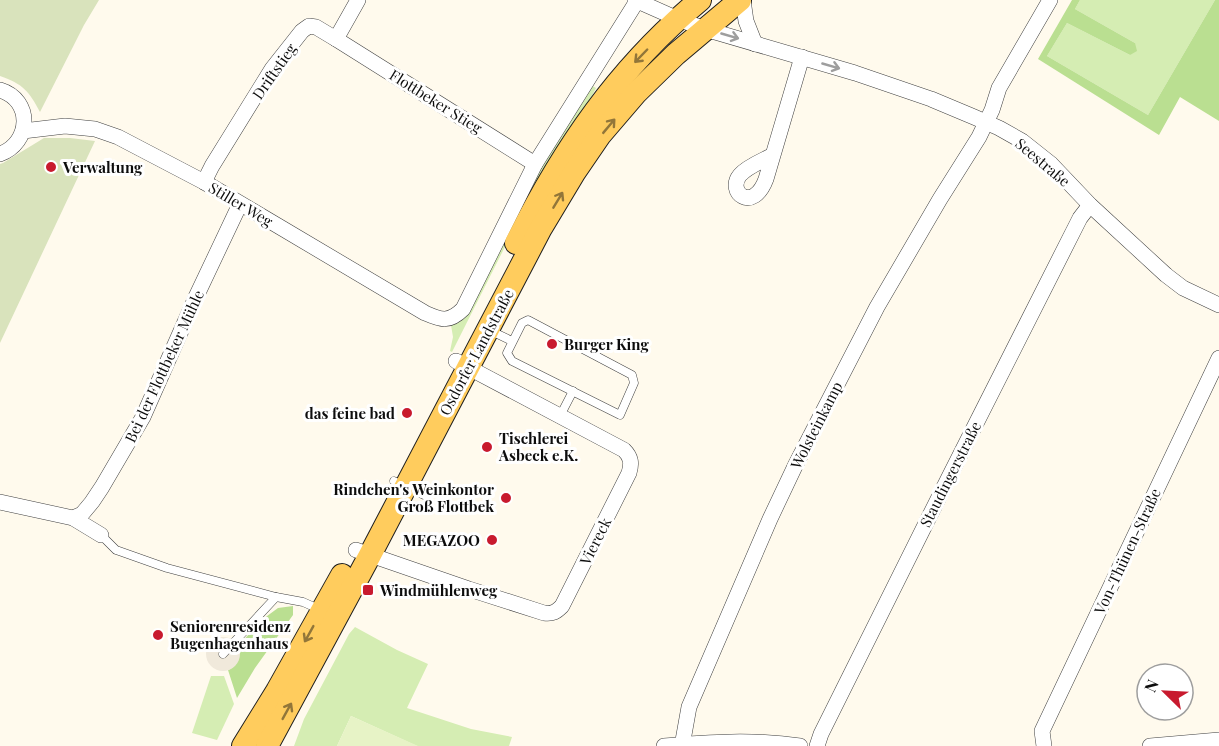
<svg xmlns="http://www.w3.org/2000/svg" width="1219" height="746" font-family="'Playfair Display',serif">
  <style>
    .green { fill: #d5edb3 }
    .forest { fill: #badf91 }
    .cemetery { fill: #d9e3bc }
    .pitch { fill: #e7f3c6 }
    .plaza { fill: #f0e9db }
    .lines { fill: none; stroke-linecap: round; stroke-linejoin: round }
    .lane-casing { stroke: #404040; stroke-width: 9 }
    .street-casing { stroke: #404040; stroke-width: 16 }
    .primary-casing { stroke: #1e1e1e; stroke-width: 24 }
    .lane { stroke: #fff; stroke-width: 8 }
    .street { stroke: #fff; stroke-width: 15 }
    .primary { stroke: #ffcc5d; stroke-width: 22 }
    .oneway { stroke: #9e9e9e }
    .oneway2 { stroke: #927639 }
    .poi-dot { fill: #c81a2e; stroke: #fff; stroke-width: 2 }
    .labels { text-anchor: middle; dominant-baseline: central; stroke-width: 6; stroke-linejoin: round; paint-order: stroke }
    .street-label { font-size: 15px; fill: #0d0d0d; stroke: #fff }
    .poi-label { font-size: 15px; font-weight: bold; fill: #0d0d0d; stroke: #fff; text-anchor: start }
  </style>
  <rect width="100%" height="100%" fill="#fffaed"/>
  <g class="green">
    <path d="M 1080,0 L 1215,0 L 1148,115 L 1047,56 L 1067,23 L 1130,55 L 1135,43 L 1075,9 Z"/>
    <path d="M 591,85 L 596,88 L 582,116 L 528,201 L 452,352 L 450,351 L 453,337 L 451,325 L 531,181 Z"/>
    <path d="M 355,627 L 397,650 L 428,664 L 407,708 L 471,729 L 512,737 L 509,746 L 417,746 L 351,716 L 337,746 L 294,746 L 304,719 L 349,634 Z"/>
    <path d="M 211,676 L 224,676 L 234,704 L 217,740 L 192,733 Z"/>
  </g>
  <g class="forest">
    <path d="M 1072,0 L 1080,0 L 1075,9 L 1135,43 L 1137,51 L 1130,55 L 1067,23 L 1047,56 L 1148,115 L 1215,0 L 1219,0 L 1219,121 L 1180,97 L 1159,135 L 1038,59 Z"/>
    <path d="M 293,606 L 293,615 L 255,668 L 237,698 L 228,670 C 238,666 241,656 238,646 L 263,619 L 278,608 Z"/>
  </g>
  <g class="cemetery">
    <path d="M 0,0 L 99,0 L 84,25 L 40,112 C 29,91 23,84 0,76 Z"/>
    <path d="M 44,138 L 70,138 L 95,141 L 0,343 L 0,164 L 3,163 Z"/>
  </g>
  <path class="pitch" d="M 351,716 L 418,746 L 337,746 Z"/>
  <circle class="plaza" cx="223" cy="654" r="17"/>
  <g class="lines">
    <defs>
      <g id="lane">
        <path d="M 528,320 L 632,375 L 634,383 L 620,415 L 512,361 L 507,353 L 522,323 Z"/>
        <path d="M 489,330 L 512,341"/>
        <path d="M 560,416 L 573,391"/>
        <path d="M 394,481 L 426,496"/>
        <path d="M 101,535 L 116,550 L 119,551 L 167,568 L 276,597"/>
        <path d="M 223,654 L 276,597 L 303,602 L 321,610"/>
      </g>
      <g id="street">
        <path d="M 635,0 L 678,19 L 705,29 L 855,73 L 931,99 L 974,117 L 999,128 L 1022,141 L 1051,164 L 1090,205 L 1166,275 L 1183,288 L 1219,305"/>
        <path d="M 743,0 L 746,21 L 755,44"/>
        <path d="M 336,39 L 535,164"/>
        <path d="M 0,90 C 33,100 31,143 0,154"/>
        <path d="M 23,131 L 65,126 L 95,129 L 118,137 L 204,182 L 425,313 C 441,320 449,323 463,309 L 535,164 L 637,1"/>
        <path d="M 773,155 C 762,161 748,166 740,175 C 726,192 753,214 766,179 L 802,57"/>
        <path d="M 204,182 L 212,166 L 272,69 L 302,31 L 309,26 L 316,27 L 336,39 L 358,0"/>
        <path d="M 0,502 L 73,518 L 101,535"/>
        <path d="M 73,518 L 82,514 L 92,502 L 102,487 L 143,417 L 196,297 L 240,204"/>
        <path d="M 356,550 L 469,589 L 544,613 C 553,614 556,612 562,606 L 629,473 C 632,463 631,457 624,450 L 456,361"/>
        <path d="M 664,746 C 709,742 754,739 800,746"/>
        <path d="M 682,746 L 689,707 L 770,519 L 796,464 L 877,307 L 940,199 L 979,137 L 992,110 L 999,88 L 1050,0"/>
        <path d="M 817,746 L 821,734 L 948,479 L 1080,218 L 1090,205"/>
        <path d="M 1044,746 L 1042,731 L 1219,358"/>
        <path d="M 1150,746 L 1219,740"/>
      </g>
      <g id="primary">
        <path d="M 516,243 C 563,149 618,68 700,0"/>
        <path d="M 243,746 L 277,691 L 342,575"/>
        <path d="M 267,746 L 370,555 L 541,228 L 574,173 L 600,135 L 636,93 L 676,54 L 740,0"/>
      </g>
    </defs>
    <use href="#lane" class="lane-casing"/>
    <use href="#street" class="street-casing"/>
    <use href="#primary" class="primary-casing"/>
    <use href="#lane" class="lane"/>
    <use href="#street" class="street"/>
    <use href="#primary" class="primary"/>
  </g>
  <defs><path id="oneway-shaft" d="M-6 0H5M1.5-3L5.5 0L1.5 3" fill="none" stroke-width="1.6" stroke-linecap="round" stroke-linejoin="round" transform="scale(1.5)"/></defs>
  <g class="oneway">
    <use href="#oneway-shaft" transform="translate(730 36) rotate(16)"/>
    <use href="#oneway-shaft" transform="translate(831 66) rotate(16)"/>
  </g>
  <g class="oneway2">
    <use href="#oneway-shaft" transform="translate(641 56) rotate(134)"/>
    <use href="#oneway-shaft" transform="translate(609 126) rotate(-50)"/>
    <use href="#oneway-shaft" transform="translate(558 200) rotate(-59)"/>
    <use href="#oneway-shaft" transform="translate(309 634) rotate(119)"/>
    <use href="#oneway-shaft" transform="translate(287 711) rotate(-61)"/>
  </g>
  <g class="poi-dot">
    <circle cx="51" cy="167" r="6"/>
    <circle cx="552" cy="344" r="6"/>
    <circle cx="407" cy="413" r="6"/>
    <circle cx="487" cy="447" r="6"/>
    <circle cx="506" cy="498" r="6"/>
    <circle cx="492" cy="540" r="6"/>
    <rect x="362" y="584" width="12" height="12" rx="3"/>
    <circle cx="158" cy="635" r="6"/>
  </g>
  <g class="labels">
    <g class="street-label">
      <text transform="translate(274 71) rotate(-55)">Driftstieg</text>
      <text transform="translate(436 101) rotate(32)">Flottbeker Stieg</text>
      <text transform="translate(1043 162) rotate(40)">Seestraße</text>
      <text transform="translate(241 204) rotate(31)">Stiller Weg</text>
      <text transform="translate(476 352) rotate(-62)">Osdorfer Landstraße</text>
      <text transform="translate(164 366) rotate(-65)">Bei der Flottbeker Mühle</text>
      <text transform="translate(816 425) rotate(-63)">Wolsteinkamp</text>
      <text transform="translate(950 474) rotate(-63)">Staudingerstraße</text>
      <text transform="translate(595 541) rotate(-63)">Viereck</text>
      <text transform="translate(1127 551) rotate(-65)">Von-Thünen-Straße</text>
    </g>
    <g class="poi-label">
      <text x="63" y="167">Verwaltung</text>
      <text x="564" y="344">Burger King</text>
      <text x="395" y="413" text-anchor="end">das feine bad</text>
      <text x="499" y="438">Tischlerei<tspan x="499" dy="17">Asbeck e.K.</tspan></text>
      <text x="494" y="489" text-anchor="end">Rindchen's Weinkontor<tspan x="494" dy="17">Groß Flottbek</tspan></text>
      <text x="480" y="540" text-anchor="end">MEGAZOO</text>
      <text x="380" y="590">Windmühlenweg</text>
      <text x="170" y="626">Seniorenresidenz<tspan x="170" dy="17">Bugenhagenhaus</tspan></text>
    </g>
  </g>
  <g transform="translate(1165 692) rotate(294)"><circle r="28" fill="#ffffff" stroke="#9e9e9e" stroke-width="1.5"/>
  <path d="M0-4.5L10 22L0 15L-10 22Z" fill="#c81a2e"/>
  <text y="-9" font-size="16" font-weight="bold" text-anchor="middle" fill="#0d0d0d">N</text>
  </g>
</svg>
